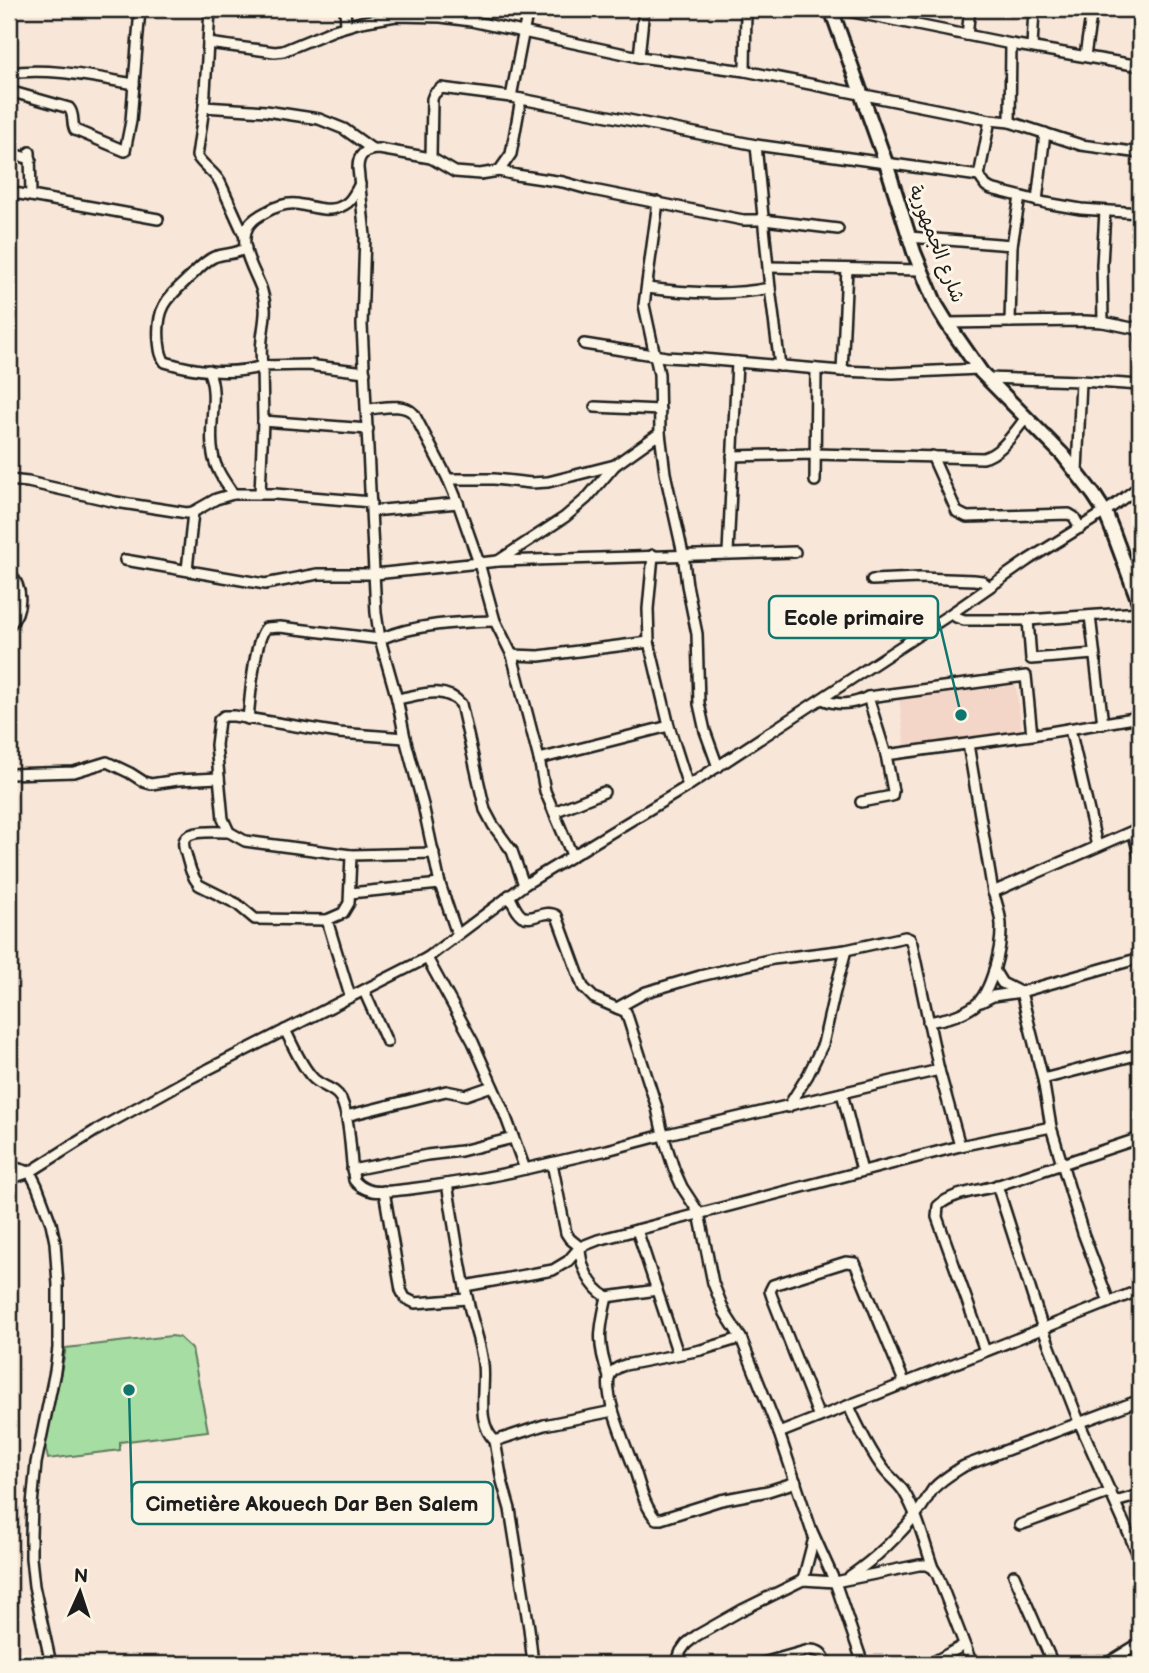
<svg xmlns="http://www.w3.org/2000/svg" width="1149" height="1673" font-family="'Balsamiq Sans','Playpen Sans Arabic',sans-serif">
  <style>
    .built { fill: #f4d6c8 }
    .green { fill: #a5dda2; stroke: #607c5f; stroke-width: 2 }
    .lines { fill: none; stroke-linecap: round; stroke-linejoin: round }
    .minor-casing { stroke: #1c1c1c; stroke-width: 14 }
    .secondary-casing { stroke: #1c1c1c; stroke-width: 18 }
    .minor { stroke: #fcf5e5; stroke-width: 9 }
    .secondary { stroke: #fcf5e5; stroke-width: 12 }
    .labels { text-anchor: middle; dominant-baseline: central; stroke-width: 6; stroke-linejoin: round; paint-order: stroke }
    .street-label { font-size: 19px; fill: #1c1c1c; stroke: #fcf5e5 }
    .leader { fill: none; stroke: #0f766e; stroke-width: 2.5 }
    .callout-dot { fill: #0f766e; stroke: #fcf5e5; stroke-width: 2.5 }
    .callout { fill: #fcf5e5; stroke: #0f766e; stroke-width: 2.5 }
    .callout-label { font-size: 21px; text-anchor: middle; font-weight: bold; fill: #1c1c1c }
  </style>
  <rect width="100%" height="100%" fill="#f8e7d8"/>
  <filter id="ink" filterUnits="userSpaceOnUse"><feTurbulence type="fractalNoise" baseFrequency=".0143" numOctaves="2"/><feDisplacementMap in="SourceGraphic" scale="14" xChannelSelector="R" yChannelSelector="G"/><feConvolveMatrix kernelMatrix="1 2 1 2 8 2 1 2 1" color-interpolation-filters="sRGB"/></filter>
  <g filter="url(#ink)">
    <path class="built" d="M 1016,685 L 1022,731 L 905,746 L 899,700 Z"/>
    <path class="green" d="M 171,1336 L 179,1337 L 192,1349 L 208,1431 L 120,1442 L 120,1450 L 48,1459 L 45,1446 L 66,1348 Z"/>
    <g class="lines">
      <defs>
        <g id="minor">
          <path d="M 345,9 L 346,25"/>
          <path d="M 838,9 L 1011,44 L 1140,66"/>
          <path d="M 967,35 L 970,9"/>
          <path d="M 208,43 L 210,9"/>
          <path d="M 1032,47 L 1034,9"/>
          <path d="M 1085,56 L 1092,9"/>
          <path d="M 639,57 L 644,9"/>
          <path d="M 745,71 L 746,9"/>
          <path d="M 9,73 C 50,67 93,77 134,84"/>
          <path d="M 9,91 L 69,108 C 75,115 71,123 75,130 L 125,151 L 131,121 L 140,9"/>
          <path d="M 511,97 L 528,9"/>
          <path d="M 204,107 L 266,111 L 319,119 L 344,129 L 372,149"/>
          <path d="M 1010,122 L 1011,44"/>
          <path d="M 756,145 L 770,288 L 780,366"/>
          <path d="M 30,152 L 31,196"/>
          <path d="M 9,153 L 31,159"/>
          <path d="M 431,158 L 432,99 L 434,94 L 441,88 L 511,97 L 756,145 L 979,176 L 990,120"/>
          <path d="M 499,171 L 511,154 L 521,99"/>
          <path d="M 979,176 L 986,186 L 991,189 L 1046,203 L 1081,209 L 1140,213"/>
          <path d="M 9,192 L 158,219"/>
          <path d="M 1037,201 L 1045,133"/>
          <path d="M 658,202 L 644,305 L 659,374 L 660,433 L 665,473 L 683,554 L 687,585 L 697,634 L 699,704 L 705,731 L 718,767"/>
          <path d="M 245,237 L 220,182 C 214,172 203,166 197,156 L 204,107 L 208,43 L 275,52 L 283,51 L 334,30 L 361,22 L 396,16 L 441,17 L 471,21 L 639,57 L 745,71 L 990,120 L 1010,122 L 1081,145 L 1140,153"/>
          <path d="M 909,237 L 1012,245"/>
          <path d="M 246,248 C 235,255 225,253 214,257 C 205,261 199,268 192,275 C 169,297 156,305 159,341 C 160,349 160,355 165,362 C 194,371 232,376 262,366 C 261,357 261,348 262,339 C 264,320 268,310 262,291 C 256,272 236,245 249,225 C 253,219 260,215 266,212 C 275,207 285,203 296,204 C 312,206 329,214 344,205 C 352,201 355,192 360,184"/>
          <path d="M 769,267 L 921,270"/>
          <path d="M 647,288 C 688,293 729,296 770,288"/>
          <path d="M 1010,322 L 1012,245 L 1020,197"/>
          <path d="M 1103,322 L 1102,265 L 1105,211"/>
          <path d="M 947,323 L 1084,321 L 1103,322 L 1132,328 L 1140,325"/>
          <path d="M 1138,326 L 1140,337"/>
          <path d="M 584,344 L 666,357 L 702,359 L 842,371 L 892,373 L 979,369"/>
          <path d="M 208,370 C 220,396 207,427 213,454 C 215,469 225,482 233,494"/>
          <path d="M 842,371 L 847,269"/>
          <path d="M 987,378 L 1081,381 L 1140,385"/>
          <path d="M 595,407 L 660,410"/>
          <path d="M 367,409 C 383,408 403,402 414,414 L 448,479 L 458,503 L 479,563 L 495,621 L 512,655 L 539,759 L 545,791 L 572,855"/>
          <path d="M 263,421 L 368,429"/>
          <path d="M 732,456 L 814,454 L 983,458 C 1002,453 1014,432 1026,418"/>
          <path d="M 932,456 L 957,512 L 967,517 L 1069,514 L 1074,517 L 1080,528"/>
          <path d="M 1077,472 L 1081,381"/>
          <path d="M 448,479 L 494,479 L 531,483 L 548,482 L 615,465 L 660,433"/>
          <path d="M 9,480 L 28,482 L 116,502 L 187,513 L 193,512 L 216,499 L 233,494 L 275,494 L 371,502"/>
          <path d="M 815,481 L 816,369"/>
          <path d="M 260,494 L 263,421 L 262,366 L 308,365 L 365,372"/>
          <path d="M 372,511 L 458,503"/>
          <path d="M 728,553 L 737,362"/>
          <path d="M 653,555 L 648,609 L 649,642 L 669,726 L 688,786"/>
          <path d="M 125,560 L 265,584 L 318,574 L 375,574 L 498,561 L 795,552"/>
          <path d="M 498,561 L 565,517 L 587,498 L 615,465"/>
          <path d="M 187,570 L 193,512"/>
          <path d="M 9,572 C 24,588 23,610 9,626"/>
          <path d="M 872,580 L 919,578 L 974,580 L 982,581 L 989,587"/>
          <path d="M 952,613 L 956,617 L 964,620 L 1028,620 L 1140,612"/>
          <path d="M 1090,616 L 1103,724"/>
          <path d="M 1028,620 L 1031,659 L 1094,654"/>
          <path d="M 512,655 L 539,656 L 649,642"/>
          <path d="M 397,699 C 420,695 444,685 461,704 L 485,810 L 493,825 L 512,851 L 524,885"/>
          <path d="M 822,699 C 838,706 852,705 868,697"/>
          <path d="M 248,719 C 250,700 254,640 266,628 L 280,627 L 380,639 C 416,624 457,622 495,621"/>
          <path d="M 1070,729 L 1097,846"/>
          <path d="M 1032,735 L 1026,676 L 868,697 L 886,755 L 1032,735 L 1140,717"/>
          <path d="M 539,759 L 669,726"/>
          <path d="M 9,774 L 74,772 L 107,762 L 130,773 L 144,782 L 151,784 L 178,780 L 219,778"/>
          <path d="M 861,802 L 892,796 L 893,791 L 886,755"/>
          <path d="M 554,812 L 604,792"/>
          <path d="M 1133,831 L 1140,858"/>
          <path d="M 229,832 C 220,832 191,830 186,838 C 182,842 184,849 186,854 C 189,865 191,875 199,885 L 237,904 L 255,919 L 327,920"/>
          <path d="M 351,855 L 252,842 L 245,841 L 229,832 L 223,819 L 216,745 L 219,720 L 224,716 L 234,716 L 339,733 L 405,738"/>
          <path d="M 993,892 L 1140,828"/>
          <path d="M 350,893 L 440,884"/>
          <path d="M 457,934 L 440,884 L 423,805 L 405,738 L 397,699 L 380,639 L 376,613 L 362,325 L 365,236 L 358,168 C 358,154 366,149 379,149 L 431,158 L 455,172 L 480,174 L 499,171 L 516,175 L 563,182 L 588,189 L 743,220 L 764,220 L 838,229"/>
          <path d="M 427,958 L 473,1042 L 504,1112 L 525,1169 L 607,1150 L 663,1135 L 657,1108 L 626,1012 L 594,998 L 583,987 L 557,916 C 545,908 532,922 522,916 C 516,912 512,901 509,895"/>
          <path d="M 994,970 L 1002,983 L 1020,992"/>
          <path d="M 364,991 L 387,1042"/>
          <path d="M 350,996 L 327,920 L 343,913 L 349,903 L 351,855 L 434,853"/>
          <path d="M 981,1002 L 993,996 L 1021,992"/>
          <path d="M 617,1008 L 646,992 L 700,976 L 773,959 L 846,950 L 905,937 L 910,939 L 912,944 L 939,1070 L 960,1146"/>
          <path d="M 928,1022 C 945,1019 960,1016 974,1006 C 992,993 1002,946 1001,924 C 1000,913 997,903 993,892 L 968,744"/>
          <path d="M 285,1030 C 293,1045 300,1064 312,1077 C 320,1087 335,1087 341,1099 C 351,1122 350,1155 354,1180 C 358,1186 364,1189 372,1191 C 384,1193 398,1190 410,1189 C 449,1184 487,1178 525,1169"/>
          <path d="M 1043,1079 L 1140,1054"/>
          <path d="M 842,1093 L 862,1171"/>
          <path d="M 788,1107 L 808,1075 L 823,1044 L 834,995 L 846,950"/>
          <path d="M 346,1116 L 446,1091 L 466,1095 L 492,1086"/>
          <path d="M 552,1163 L 566,1233 L 570,1239 L 580,1247 C 580,1266 590,1287 607,1297 C 599,1331 597,1344 609,1377"/>
          <path d="M 9,1166 L 30,1172 L 37,1186 L 51,1223 L 55,1242 L 58,1285 L 58,1348 L 55,1371 L 36,1463 L 32,1505 L 31,1535 L 31,1558 L 34,1586 L 51,1664"/>
          <path d="M 352,1170 L 427,1155 L 461,1151 L 513,1138"/>
          <path d="M 9,1179 L 30,1172 L 95,1131 L 185,1081 L 427,958 L 524,885 L 688,786 L 952,613 L 1028,560 L 1105,512 L 1140,486"/>
          <path d="M 447,1184 C 454,1223 459,1263 468,1301 C 472,1322 481,1343 483,1364 C 486,1389 475,1422 495,1441 L 544,1425 L 613,1411"/>
          <path d="M 997,1185 L 1043,1329 L 1080,1424 L 1140,1559"/>
          <path d="M 384,1191 L 401,1290 L 405,1298 L 415,1303 L 467,1299"/>
          <path d="M 637,1230 L 678,1354"/>
          <path d="M 465,1286 L 553,1270 L 568,1261 L 580,1247 L 598,1240 L 960,1146 L 1051,1127"/>
          <path d="M 607,1297 L 657,1290"/>
          <path d="M 1109,1302 L 1083,1233 L 1051,1127 L 1043,1079 L 1021,992 L 1140,958"/>
          <path d="M 741,1338 L 701,1350 L 625,1365 C 618,1367 611,1370 609,1378 C 605,1399 625,1443 632,1463 C 640,1482 642,1503 656,1519 L 661,1519 L 721,1500 L 768,1491 L 796,1482"/>
          <path d="M 985,1351 L 937,1217 L 938,1206 C 953,1192 980,1191 999,1185 C 1044,1170 1089,1155 1134,1140 L 1140,1141"/>
          <path d="M 849,1406 C 856,1423 874,1458 886,1472 C 892,1479 899,1484 904,1492 C 918,1515 924,1542 933,1568"/>
          <path d="M 819,1417 L 772,1297 L 770,1291 L 773,1285 L 846,1262 L 855,1263 L 905,1384"/>
          <path d="M 779,1433 L 1140,1290"/>
          <path d="M 495,1441 L 502,1481 L 510,1509 L 529,1628 L 533,1664"/>
          <path d="M 1115,1502 L 1140,1495"/>
          <path d="M 1020,1525 L 1111,1492"/>
          <path d="M 1014,1575 L 1053,1664"/>
          <path d="M 850,1576 C 874,1560 900,1535 918,1512 C 924,1505 928,1496 933,1489 C 942,1479 953,1473 964,1466 L 1140,1400"/>
          <path d="M 803,1580 L 814,1538"/>
          <path d="M 679,1664 L 678,1659 L 681,1651 L 686,1644 L 696,1636 L 742,1610 L 803,1580 L 835,1582 L 919,1565 L 927,1565 L 933,1568 L 937,1574 L 972,1664"/>
          <path d="M 759,1664 L 809,1650 C 821,1650 823,1654 827,1664"/>
          <path d="M 863,1664 L 835,1582 L 811,1529 L 779,1433 L 741,1338 L 725,1313 L 713,1283 L 699,1213 L 682,1187 L 674,1169 L 663,1135 L 939,1070"/>
          <path d="M 930,1664 L 964,1645"/>
          <path d="M 1106,1664 L 1140,1643"/>
        </g>
        <path id="secondary" d="M 831,9 L 886,163 L 914,252 L 936,305 L 947,323 L 981,372 L 1063,455 L 1094,495 L 1105,512 L 1113,532 L 1140,605"/>
      </defs>
      <use href="#minor" class="minor-casing"/>
      <use href="#secondary" class="secondary-casing"/>
      <use href="#minor" class="minor"/>
      <use href="#secondary" class="secondary"/>
    </g>
  </g>
  <g class="labels">
    <g class="street-label">
      <text transform="translate(936 244) rotate(69)">شارع الجمهورية</text>
    </g>
  </g>
  <path class="leader" d="M961 715L938 617M129 1390L132 1503"/>
  <g class="callout-dot">
    <circle cx="961" cy="715" r="7"/>
    <circle cx="129" cy="1390" r="7"/>
  </g>
  <g class="callout">
    <rect x="769" y="596" width="169" height="42" rx="7"/>
    <rect x="132" y="1482" width="361" height="42" rx="7"/>
  </g>
  <g class="callout-label">
    <text x="854" y="625">Ecole primaire</text>
    <text x="312" y="1511">Cimetière Akouech Dar Ben Salem</text>
  </g>
  <rect width="1149" height="1673" fill="none" stroke="#fcf5e5" stroke-width="35"/>
  <rect x="18" y="18" width="1114" height="1638" fill="none" stroke="#1c1c1c" stroke-width="2.5" filter="url(#ink)"/>
  <g transform="translate(80 1592) rotate(3)" stroke="#fcf5e5" stroke-width="5" paint-order="stroke">
  <path d="M0-5L12 26L0 18L-12 26Z" fill="#1c1c1c"/>
  <text y="-10" font-size="19" font-weight="bold" text-anchor="middle" fill="#1c1c1c">N</text>
  </g>
</svg>
